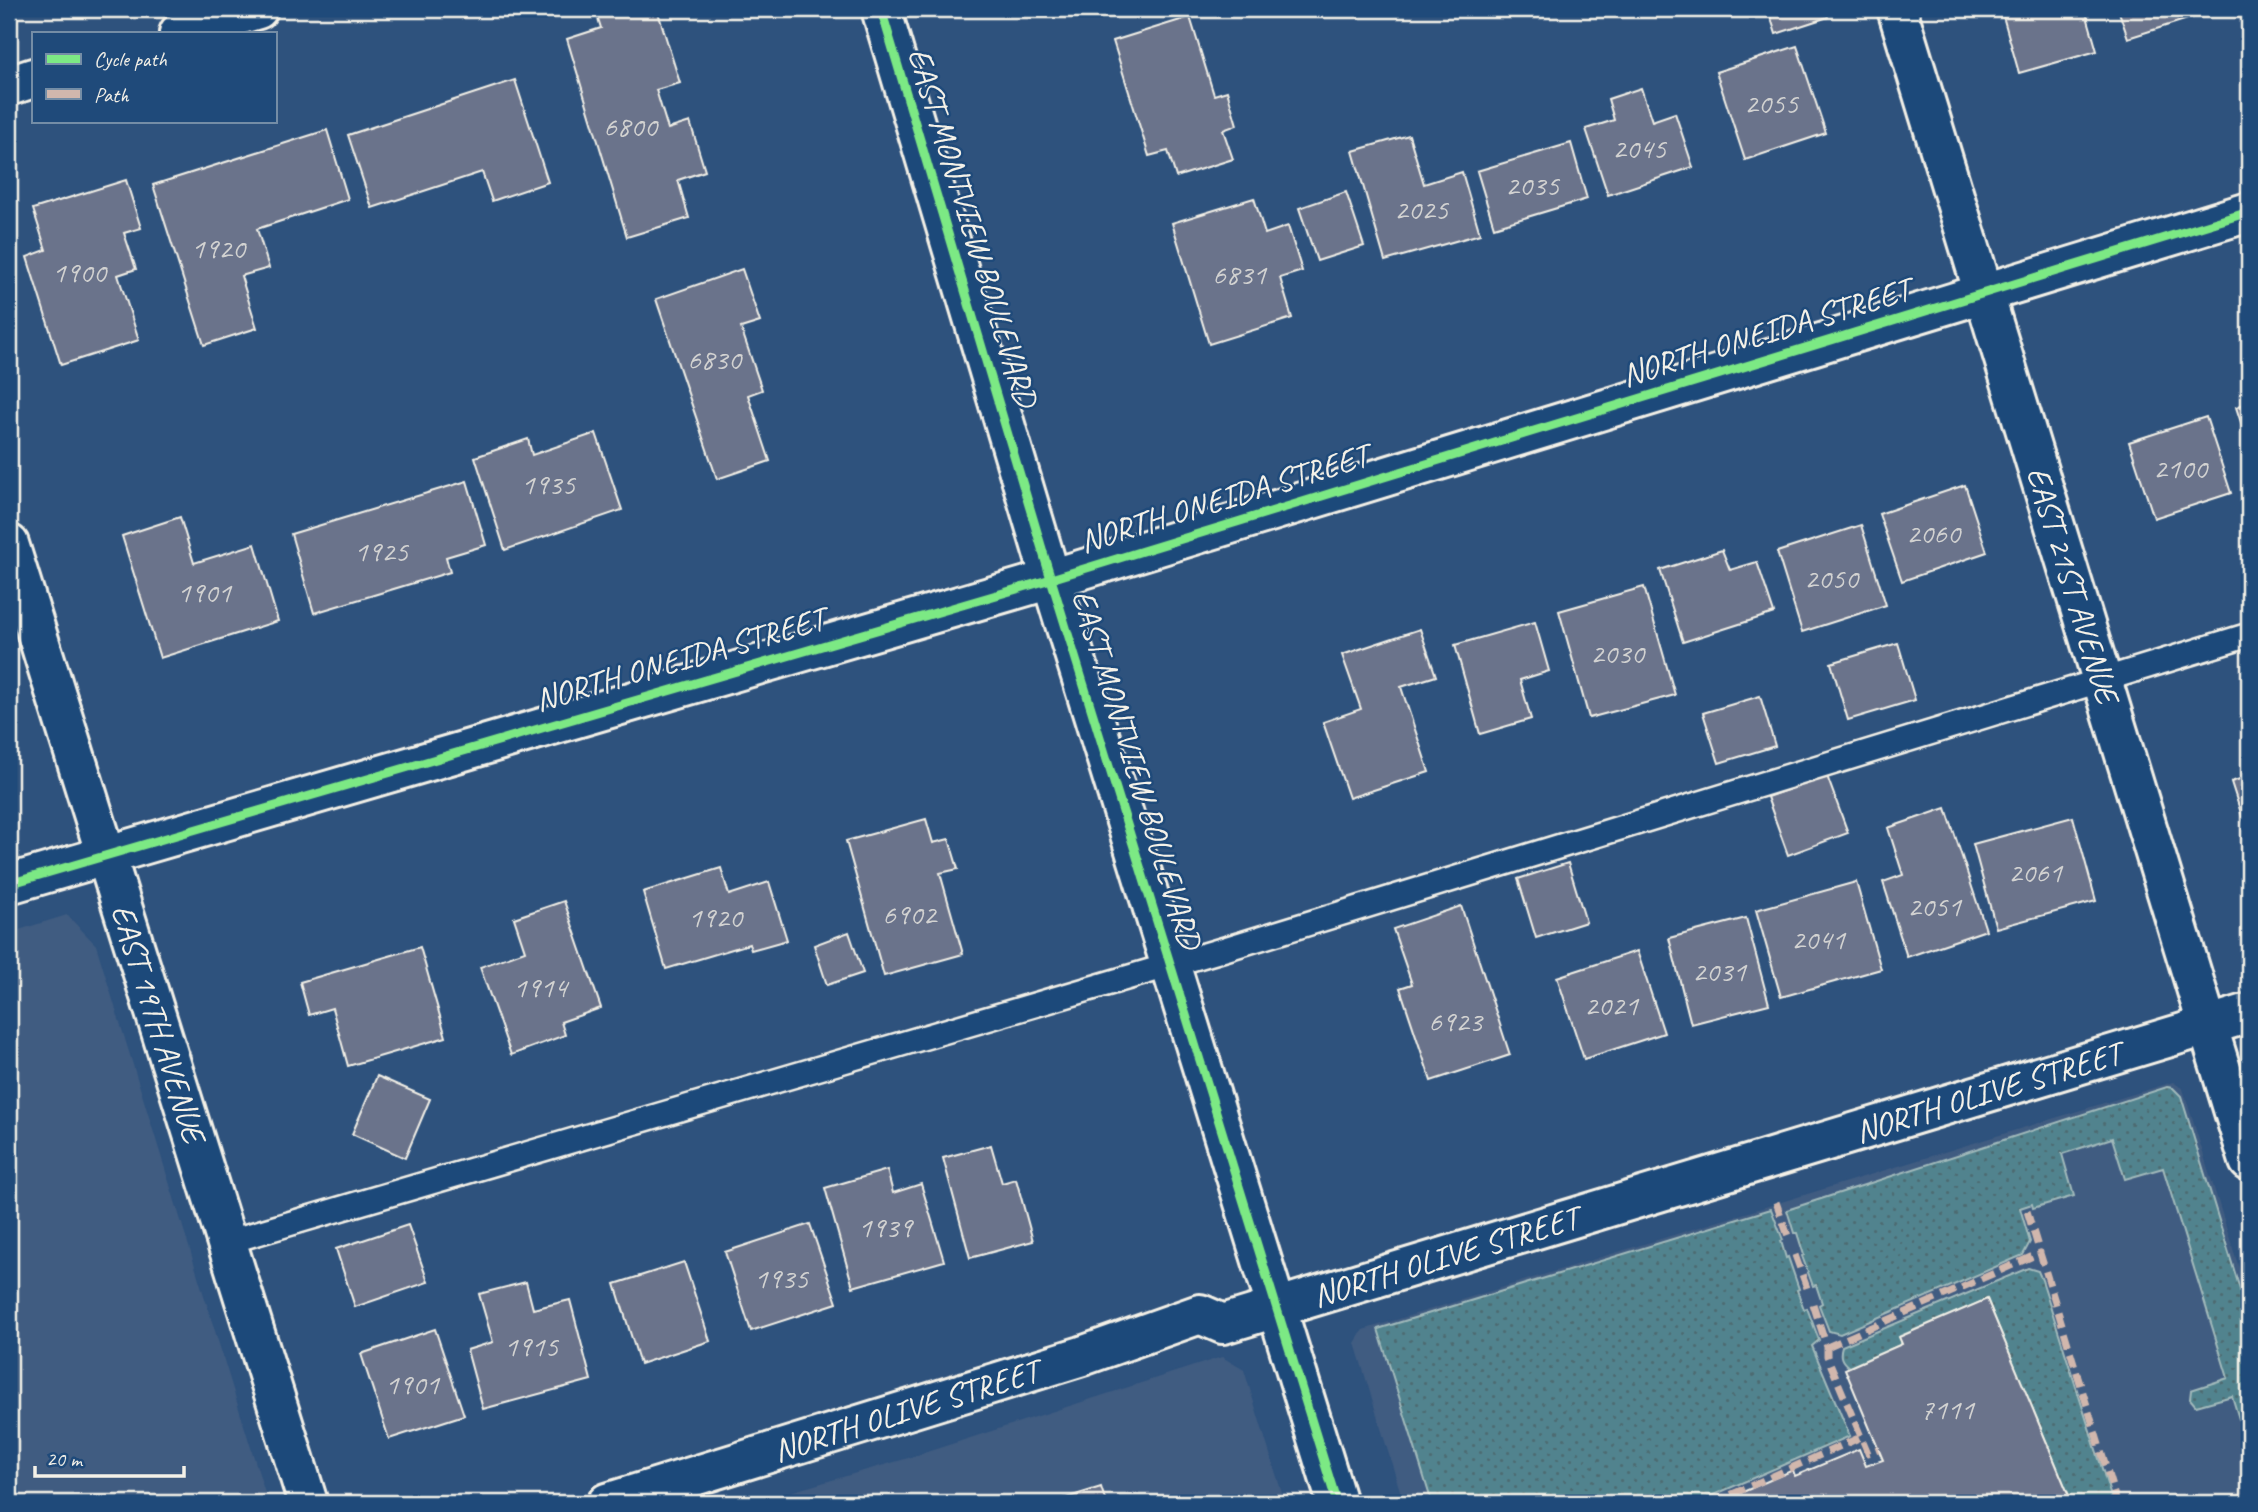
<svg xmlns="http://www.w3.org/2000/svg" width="2258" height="1512" font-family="Caveat,sans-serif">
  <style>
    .built { fill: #405c81 }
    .green { fill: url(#green-dots); stroke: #a2babb; stroke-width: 2 }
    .building { fill: #6a738b; stroke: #f4f1e8; stroke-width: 2 }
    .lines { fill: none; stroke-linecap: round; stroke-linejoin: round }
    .lane-casing { stroke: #f4f1e8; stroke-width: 28 }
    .street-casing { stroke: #f4f1e8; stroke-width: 44 }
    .secondary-casing { stroke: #f4f1e8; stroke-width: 44 }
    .lane { stroke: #1f4a7a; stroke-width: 23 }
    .street { stroke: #1f4a7a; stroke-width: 38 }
    .secondary { stroke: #1f4a7a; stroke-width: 38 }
    .quiet { stroke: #d1b7ad; stroke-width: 7; stroke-dasharray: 14 7; stroke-linecap: butt }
    .cycleway-casing { stroke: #1f4a7a; stroke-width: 13 }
    .cycleway { stroke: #7ce984; stroke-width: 9 }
    .labels { text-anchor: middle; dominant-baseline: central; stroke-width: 5; stroke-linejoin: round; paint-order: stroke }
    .number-label { font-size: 30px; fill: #d2d2d1 }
    .street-label { font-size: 33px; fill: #f4f1e8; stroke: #1f4a7a }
  </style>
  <defs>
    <pattern id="green-dots" width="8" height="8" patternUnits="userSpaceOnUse" patternTransform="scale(1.75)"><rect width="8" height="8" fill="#51838e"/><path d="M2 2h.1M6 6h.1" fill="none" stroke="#4e6b71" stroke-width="1.8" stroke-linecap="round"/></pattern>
  </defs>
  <rect width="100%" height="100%" fill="#2e527d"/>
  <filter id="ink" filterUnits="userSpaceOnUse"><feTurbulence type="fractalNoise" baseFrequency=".0143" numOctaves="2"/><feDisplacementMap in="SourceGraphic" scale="14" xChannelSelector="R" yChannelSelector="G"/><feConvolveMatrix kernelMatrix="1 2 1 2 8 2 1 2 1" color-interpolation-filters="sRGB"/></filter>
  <g filter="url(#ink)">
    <g class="built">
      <path d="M 67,915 L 96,945 L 268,1503 L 9,1503 L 9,933 Z"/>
      <path d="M 2173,1082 L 2183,1089 L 2249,1300 L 2249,1503 L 1409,1503 L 1401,1494 L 1355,1343 L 1363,1330 Z"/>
      <path d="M 1222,1357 L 1244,1370 L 1285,1503 L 752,1503 L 905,1459 Z"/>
    </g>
    <g class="green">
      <path d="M 2167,1087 L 2173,1088 L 2181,1096 L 2249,1319 L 2249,1452 L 2232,1396 L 2196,1406 L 2190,1399 L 2191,1390 L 2228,1378 L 2163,1168 L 2125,1179 L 2112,1138 L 2062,1154 L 2074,1196 L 2033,1208 L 2032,1204 L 2020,1208 L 2030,1242 L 2023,1255 L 1840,1334 L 1829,1331 L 1819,1305 L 1822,1303 L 1816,1285 L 1813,1286 L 1802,1256 L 1804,1255 L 1797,1233 L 1794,1233 L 1787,1210 Z"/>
      <path d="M 1771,1209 L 1783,1240 L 1781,1241 L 1786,1258 L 1788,1257 L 1799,1289 L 1797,1290 L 1804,1309 L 1807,1308 L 1819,1340 L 1812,1346 L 1850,1436 L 1695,1503 L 1432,1503 L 1378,1329 Z"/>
      <path d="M 2028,1268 L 2038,1271 L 2042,1280 L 2113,1503 L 2072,1503 L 1987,1299 L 1900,1336 L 1902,1344 L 1849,1367 C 1841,1361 1839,1356 1842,1346 Z"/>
    </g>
    <g class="building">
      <path d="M 595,9 L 657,9 L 680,83 L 656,90 L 668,129 L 690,122 L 705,171 L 678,180 L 689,218 L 627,237 L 567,39 L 601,28 Z"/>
      <path d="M 1768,9 L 1825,9 L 1828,17 L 1776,34 Z"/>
      <path d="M 2001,9 L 2085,9 L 2097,51 L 2019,73 Z"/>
      <path d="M 2118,9 L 2213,9 L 2213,11 L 2128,38 Z"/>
      <path d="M 1190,17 L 1214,95 L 1227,91 L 1237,125 L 1223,130 L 1233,159 L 1176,177 L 1168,151 L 1149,156 L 1113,41 Z"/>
      <path d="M 1797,46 L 1826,133 L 1745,160 L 1716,72 Z"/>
      <path d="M 515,80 L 548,182 L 492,201 L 482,172 L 372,208 L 348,135 Z"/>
      <path d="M 1641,88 L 1652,121 L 1675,113 L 1693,167 L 1608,195 L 1586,129 L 1614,120 L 1608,99 Z"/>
      <path d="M 327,130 L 348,199 L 257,229 L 269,268 L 241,276 L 257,328 L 204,345 L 153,185 Z"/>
      <path d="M 1409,135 L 1424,184 L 1462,172 L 1480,234 L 1385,261 L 1353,151 Z"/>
      <path d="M 1571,143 L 1587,199 L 1494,227 L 1477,171 Z"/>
      <path d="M 126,180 L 141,228 L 124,233 L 136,269 L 118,275 L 139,340 L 61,365 L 27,257 L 46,250 L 33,209 Z"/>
      <path d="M 1346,192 L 1364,246 L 1317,261 L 1299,208 Z"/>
      <path d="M 1254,198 L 1265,234 L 1288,226 L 1302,271 L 1280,278 L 1292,318 L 1209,344 L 1172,223 Z"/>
      <path d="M 742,269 L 760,322 L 741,328 L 762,390 L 748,395 L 770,461 L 717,479 L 656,299 Z"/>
      <path d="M 2249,402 L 2249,447 L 2236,407 Z"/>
      <path d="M 2206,417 L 2231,493 L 2154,518 L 2129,442 Z"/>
      <path d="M 596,433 L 622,510 L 505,550 L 475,457 L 528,439 L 532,455 Z"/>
      <path d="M 467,481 L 486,545 L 446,557 L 450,572 L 314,613 L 291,534 Z"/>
      <path d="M 1965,485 L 1987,552 L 1902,581 L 1879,514 Z"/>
      <path d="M 180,517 L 194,563 L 255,544 L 278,621 L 160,658 L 122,536 Z"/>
      <path d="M 1861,525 L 1886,605 L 1802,632 L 1777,552 Z"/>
      <path d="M 1722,550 L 1730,570 L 1757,562 L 1774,613 L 1683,642 L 1660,570 Z"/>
      <path d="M 1644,587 L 1675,695 L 1589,718 L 1559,611 Z"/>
      <path d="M 1535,622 L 1549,671 L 1520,680 L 1531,719 L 1480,734 L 1455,645 Z"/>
      <path d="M 1420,629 L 1436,676 L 1401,687 L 1429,772 L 1349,798 L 1323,722 L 1361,709 L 1342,655 Z"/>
      <path d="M 1898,643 L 1915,700 L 1848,720 L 1831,663 Z"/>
      <path d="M 1760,696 L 1775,746 L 1719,763 L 1703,713 Z"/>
      <path d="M 1827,776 L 1848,833 L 1788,855 L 1767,797 Z"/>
      <path d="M 2249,776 L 2249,838 L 2231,782 Z"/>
      <path d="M 1946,808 L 1986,930 L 1907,957 L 1883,882 L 1903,875 L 1888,828 Z"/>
      <path d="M 2073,817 L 2096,901 L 1996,928 L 1973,844 Z"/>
      <path d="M 926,819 L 933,843 L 949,839 L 958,869 L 940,873 L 963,954 L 884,976 L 846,841 Z"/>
      <path d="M 1568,863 L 1586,922 L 1536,938 L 1518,879 Z"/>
      <path d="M 721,868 L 729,895 L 769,882 L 787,940 L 751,950 L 749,944 L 666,969 L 643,892 Z"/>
      <path d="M 1856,882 L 1881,969 L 1781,997 L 1756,910 Z"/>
      <path d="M 564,901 L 601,1008 L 561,1022 L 565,1035 L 511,1055 L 480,967 L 525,951 L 514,918 Z"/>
      <path d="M 1461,906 L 1510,1055 L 1431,1081 L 1400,988 L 1412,984 L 1393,929 Z"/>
      <path d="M 1746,918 L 1769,1004 L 1691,1024 L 1669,938 Z"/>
      <path d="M 849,932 L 863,973 L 827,985 L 814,945 Z"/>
      <path d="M 420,947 L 446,1037 L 348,1066 L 332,1008 L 309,1015 L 300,982 Z"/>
      <path d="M 1637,951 L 1664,1033 L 1584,1059 L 1557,977 Z"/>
      <path d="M 377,1076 L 430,1099 L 405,1158 L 352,1134 Z"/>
      <path d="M 991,1145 L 1002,1183 L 1016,1179 L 1033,1241 L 970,1258 L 943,1158 Z"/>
      <path d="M 887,1170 L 893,1193 L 921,1184 L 944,1261 L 853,1287 L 825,1188 Z"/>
      <path d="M 810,1224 L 837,1303 L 751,1331 L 725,1252 Z"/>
      <path d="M 408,1225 L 428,1282 L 355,1307 L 336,1249 Z"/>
      <path d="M 684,1262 L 710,1341 L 640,1364 L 615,1284 Z"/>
      <path d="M 526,1282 L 533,1309 L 570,1300 L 591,1380 L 483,1409 L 467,1350 L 493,1342 L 479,1294 Z"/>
      <path d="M 1987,1299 L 2072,1503 L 1718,1503 L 1793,1470 L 1795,1476 L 1859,1449 L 1866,1466 L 1883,1460 L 1845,1369 L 1902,1344 L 1899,1337 Z"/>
      <path d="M 435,1329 L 464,1415 L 389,1439 L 361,1354 Z"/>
      <path d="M 1101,1487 L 1106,1503 L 1050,1503 Z"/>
    </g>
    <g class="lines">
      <defs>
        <path id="lane" d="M 227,1242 L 1225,949 L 2249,635"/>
        <g id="street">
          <path id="s1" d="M 1897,9 L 2249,1161"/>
          <path d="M 179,33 L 258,9"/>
          <path d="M 9,86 L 33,78"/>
          <path id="s2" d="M 9,544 L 308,1503"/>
          <path id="s3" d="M 607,1503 L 1082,1356 L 1200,1314 L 1223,1324 L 2249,1013"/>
        </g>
        <g id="secondary">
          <path d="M 881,9 L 1051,579 L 1337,1503"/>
          <path d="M 9,884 L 1051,579 L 2249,212"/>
        </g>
      </defs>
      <use href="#lane" class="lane-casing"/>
      <use href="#street" class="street-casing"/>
      <use href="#secondary" class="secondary-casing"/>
      <use href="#lane" class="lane"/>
      <use href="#street" class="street"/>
      <use href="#secondary" class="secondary"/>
      <g class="quiet">
        <path d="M 1776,1202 L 1788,1236"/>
        <path d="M 2027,1211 L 2040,1253"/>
        <path d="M 1795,1255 L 1807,1288"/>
        <path d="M 1813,1304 L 1827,1347 L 1827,1356 L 1868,1453 L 1878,1449"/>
        <path d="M 1827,1347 L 2040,1253 L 2117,1503"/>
        <path d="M 1712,1503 L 1861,1437"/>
      </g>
      <defs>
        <g id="cycleway">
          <path d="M 881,9 L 1051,579 L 1337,1503"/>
          <path d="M 9,884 L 1051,579 L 2249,212"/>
        </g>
      </defs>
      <use href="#cycleway" class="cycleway-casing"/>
      <use href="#cycleway" class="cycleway"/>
    </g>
  </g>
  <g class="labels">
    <g class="number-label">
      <text x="1771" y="103">2055</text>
      <text x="630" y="126">6800</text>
      <text x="1639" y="148">2045</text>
      <text x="1532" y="185">2035</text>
      <text x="1421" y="209">2025</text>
      <text x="218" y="248">1920</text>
      <text x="79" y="272">1900</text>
      <text x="1239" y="274">6831</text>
      <text x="714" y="359">6830</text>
      <text x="2180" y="468">2100</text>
      <text x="548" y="484">1935</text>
      <text x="1933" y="533">2060</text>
      <text x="381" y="551">1925</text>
      <text x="1831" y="578">2050</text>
      <text x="204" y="592">1901</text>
      <text x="1617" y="653">2030</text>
      <text x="2035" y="872">2061</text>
      <text x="1934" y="906">2051</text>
      <text x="909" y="914">6902</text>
      <text x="715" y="917">1920</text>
      <text x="1818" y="939">2041</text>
      <text x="1719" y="971">2031</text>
      <text x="540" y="987">1914</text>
      <text x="1611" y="1005">2021</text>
      <text x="1455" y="1021">6923</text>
      <text x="885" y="1227">1939</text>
      <text x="781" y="1278">1935</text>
      <text x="531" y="1346">1915</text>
      <text x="412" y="1384">1901</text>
      <text x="1947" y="1409">7111</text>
    </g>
    <g class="street-label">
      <text transform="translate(973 227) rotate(73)">EAST MONTVIEW BOULEVARD</text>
      <text transform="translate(1766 332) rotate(-17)">NORTH ONEIDA STREET</text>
      <text transform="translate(1224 498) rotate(-17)">NORTH ONEIDA STREET</text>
      <text stroke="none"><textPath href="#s1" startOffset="602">EAST 21ST AVENUE</textPath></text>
      <text transform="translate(680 659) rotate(-16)">NORTH ONEIDA STREET</text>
      <text transform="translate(1137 769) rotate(73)">EAST MONTVIEW BOULEVARD</text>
      <text stroke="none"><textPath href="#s2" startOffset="502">EAST 19TH AVENUE</textPath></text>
      <text stroke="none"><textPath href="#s3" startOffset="1447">NORTH OLIVE STREET</textPath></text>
      <text stroke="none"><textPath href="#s3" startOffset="880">NORTH OLIVE STREET</textPath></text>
      <text stroke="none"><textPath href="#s3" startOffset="313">NORTH OLIVE STREET</textPath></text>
    </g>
  </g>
  <rect width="2258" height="1512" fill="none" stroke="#1f4a7a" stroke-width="35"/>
  <rect x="18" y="18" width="2223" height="1477" fill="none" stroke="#f4f1e8" stroke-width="2.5" filter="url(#ink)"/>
  <rect x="32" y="32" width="245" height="91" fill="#1f4a7a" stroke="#748da6" stroke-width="2"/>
  <rect x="46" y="54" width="35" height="10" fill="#7ce984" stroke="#748da6" stroke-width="2"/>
  <text x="94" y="66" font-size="21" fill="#f4f1e8">Cycle path</text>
  <rect x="46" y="89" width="35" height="10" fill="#d1b7ad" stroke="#748da6" stroke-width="2"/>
  <text x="94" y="102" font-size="21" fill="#f4f1e8">Path</text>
  <path d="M35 1466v10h149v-10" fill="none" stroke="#f4f1e8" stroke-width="3.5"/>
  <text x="46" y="1466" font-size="21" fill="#f4f1e8" stroke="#1f4a7a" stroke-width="5" paint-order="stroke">20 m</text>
</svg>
